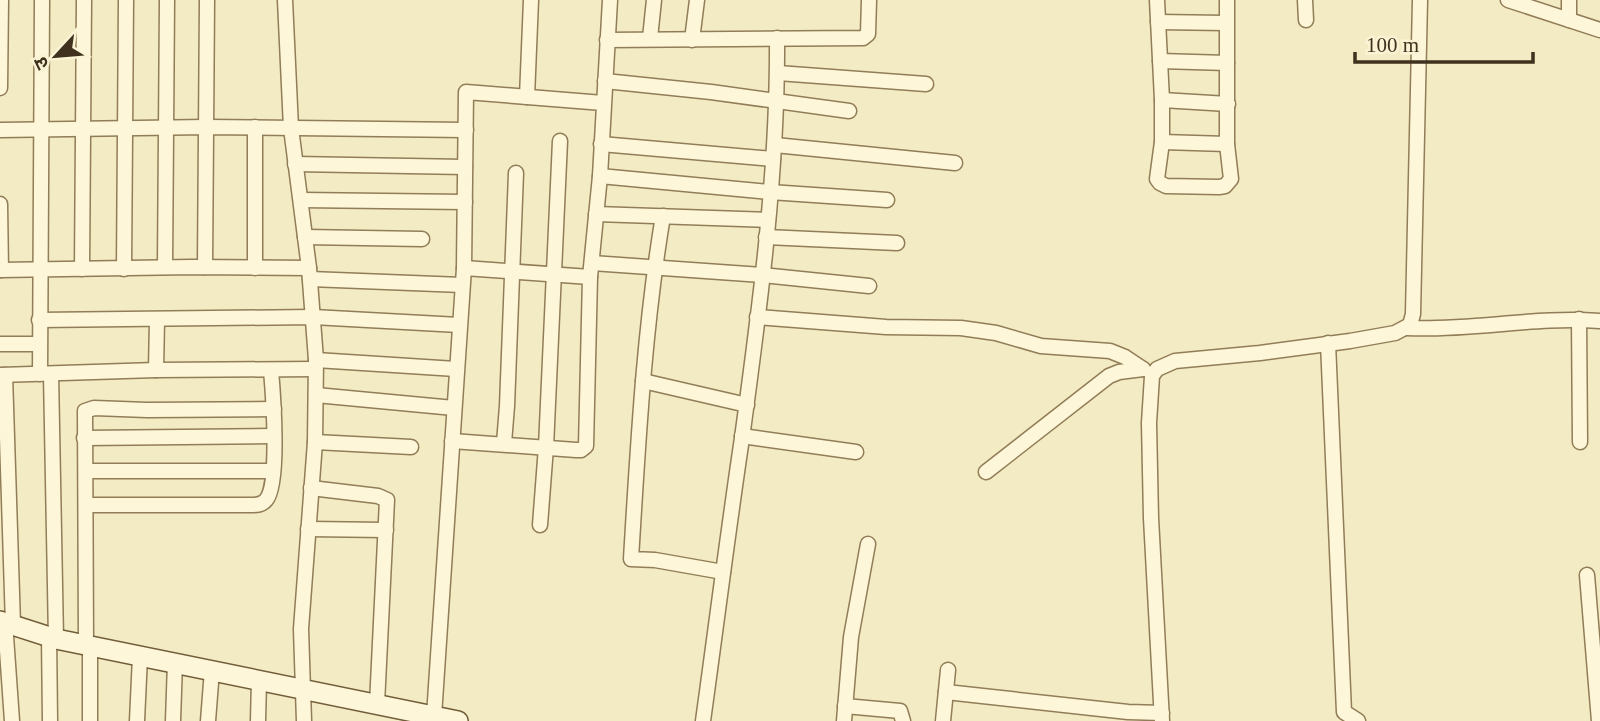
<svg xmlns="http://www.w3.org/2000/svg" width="1600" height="721" font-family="'Times New Roman','Noto Sans Devanagari',serif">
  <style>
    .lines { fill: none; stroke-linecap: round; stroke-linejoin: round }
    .street-casing { stroke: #917d57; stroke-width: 17 }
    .secondary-casing { stroke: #725d3a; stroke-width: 22 }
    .street { stroke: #fdf6d8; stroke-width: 14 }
    .secondary { stroke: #fdf6d8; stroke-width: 19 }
  </style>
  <rect width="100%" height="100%" fill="#f3ebc3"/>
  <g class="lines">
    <defs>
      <g id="street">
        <path d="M 285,0 L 291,128 L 309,268 L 316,360 L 315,442 L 301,629 L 304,721"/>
        <path d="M 1157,0 L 1162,100 L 1162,142 L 1157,179 L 1160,183 L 1166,186 L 1219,187 L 1225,186 L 1231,179 L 1227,144 L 1227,0"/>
        <path d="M 1305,0 L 1306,20"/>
        <path d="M 1508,0 L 1600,30"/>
        <path d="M 1569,0 L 1569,20"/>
        <path d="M 1158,22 L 1225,23"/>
        <path d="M 650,38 L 654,0"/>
        <path d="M 607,40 L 863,38 L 868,34 L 869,0"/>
        <path d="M 692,40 L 697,0"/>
        <path d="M 1160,61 L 1227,63"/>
        <path d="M 778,73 L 926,84"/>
        <path d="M 605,81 L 711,92 L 849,111"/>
        <path d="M 0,88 L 1,0"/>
        <path d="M 527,97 L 531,0"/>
        <path d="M 1162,100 L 1228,104"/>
        <path d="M 0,130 L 207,127 L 466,130"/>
        <path d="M 1162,142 L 1227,144"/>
        <path d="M 601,144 L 773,159"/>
        <path d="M 775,145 L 955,163"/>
        <path d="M 295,164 L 465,167"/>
        <path d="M 600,176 L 770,192 L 887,200"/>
        <path d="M 301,200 L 465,202"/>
        <path d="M 0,204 L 1,270"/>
        <path d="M 596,214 L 768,220"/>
        <path d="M 663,216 C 644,329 638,445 631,559 L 655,560 L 723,572"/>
        <path d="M 305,237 L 422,239"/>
        <path d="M 766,237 L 897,243"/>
        <path d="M 592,263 L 762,275 L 869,286"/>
        <path d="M 165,267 L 167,0"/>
        <path d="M 205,267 L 207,0"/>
        <path d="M 255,268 L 255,127"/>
        <path d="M 464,268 L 590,277"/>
        <path d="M 82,269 L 84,0"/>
        <path d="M 124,269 L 126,0"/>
        <path d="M 0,270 L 192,267 L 309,268"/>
        <path d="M 310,279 L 462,285"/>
        <path d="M 757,317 L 886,327 L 961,328 L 996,333 L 1041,346 L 1110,351 L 1125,357 L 1143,369"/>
        <path d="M 1579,319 L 1580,442"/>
        <path d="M 39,320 L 313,317 L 459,325"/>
        <path d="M 1407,328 C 1472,331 1536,316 1600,321"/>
        <path d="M 1328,343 L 1344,712 L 1358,721"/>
        <path d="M 0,344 L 39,344"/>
        <path d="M 316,360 L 456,369"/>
        <path d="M 156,370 L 157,320"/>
        <path d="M 40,374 L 42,0"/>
        <path d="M 51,374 L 56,639"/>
        <path d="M 0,375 L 156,370 L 315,369"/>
        <path d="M 5,375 L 13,625"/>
        <path d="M 643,381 L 747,405"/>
        <path d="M 316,395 L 454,408"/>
        <path d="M 742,436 L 856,452"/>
        <path d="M 84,438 L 274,436"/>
        <path d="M 452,441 L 576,450 L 581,450 L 586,446 L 590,277 L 600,176 L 610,0"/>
        <path d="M 315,442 L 411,447"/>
        <path d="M 504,443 L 507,406 L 516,173"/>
        <path d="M 86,471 L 273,471"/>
        <path d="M 986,472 L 1109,376 L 1119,372 L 1143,369"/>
        <path d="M 311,488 L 378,496 L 387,500 L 377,704"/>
        <path d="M 86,505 L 251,505 C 256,505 262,505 266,500 C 280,485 273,393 271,370"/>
        <path d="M 540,525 L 546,447 L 560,141"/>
        <path d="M 308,529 L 386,530"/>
        <path d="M 1587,575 L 1599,721"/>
        <path d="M 5,622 L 12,721"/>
        <path d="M 49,636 L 50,721"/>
        <path d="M 86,645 L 85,411 L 94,408 L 147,410 L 274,409"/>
        <path d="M 90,645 L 90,721"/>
        <path d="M 946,692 L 1128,712 L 1162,713"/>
        <path d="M 845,706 L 900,711 L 903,721"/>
        <path d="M 434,716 L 464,268 L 466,92 L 603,103"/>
        <path d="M 137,721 L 140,656"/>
        <path d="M 173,721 L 175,662"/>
        <path d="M 208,721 L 212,670"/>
        <path d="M 258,721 L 259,680"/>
        <path d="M 703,721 C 716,627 728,532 742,438 C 760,306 778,171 777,38"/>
        <path d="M 844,721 L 851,637 L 868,544"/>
        <path d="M 943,721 L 948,670"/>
        <path d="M 1162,721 L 1151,518 L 1149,423 L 1152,376 L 1157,369 L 1175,361 L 1260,353 L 1350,341 L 1395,333 L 1410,325 L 1413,314 L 1420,0"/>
      </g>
      <path id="secondary" d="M 0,621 L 56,639 L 458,721"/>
    </defs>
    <use href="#street" class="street-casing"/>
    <use href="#secondary" class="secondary-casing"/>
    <use href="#street" class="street"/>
    <use href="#secondary" class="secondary"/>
  </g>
  <g transform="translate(56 56) rotate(244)" stroke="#faf3d4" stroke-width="5" paint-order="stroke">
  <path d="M0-5L12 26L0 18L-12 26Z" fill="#3f311d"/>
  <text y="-10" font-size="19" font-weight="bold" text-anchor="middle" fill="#3f311d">उ</text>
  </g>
  <path d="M1355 52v10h178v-10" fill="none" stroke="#3f311d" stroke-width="3.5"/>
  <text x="1366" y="52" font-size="21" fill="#3f311d" stroke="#faf3d4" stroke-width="5" paint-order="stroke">100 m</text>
</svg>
